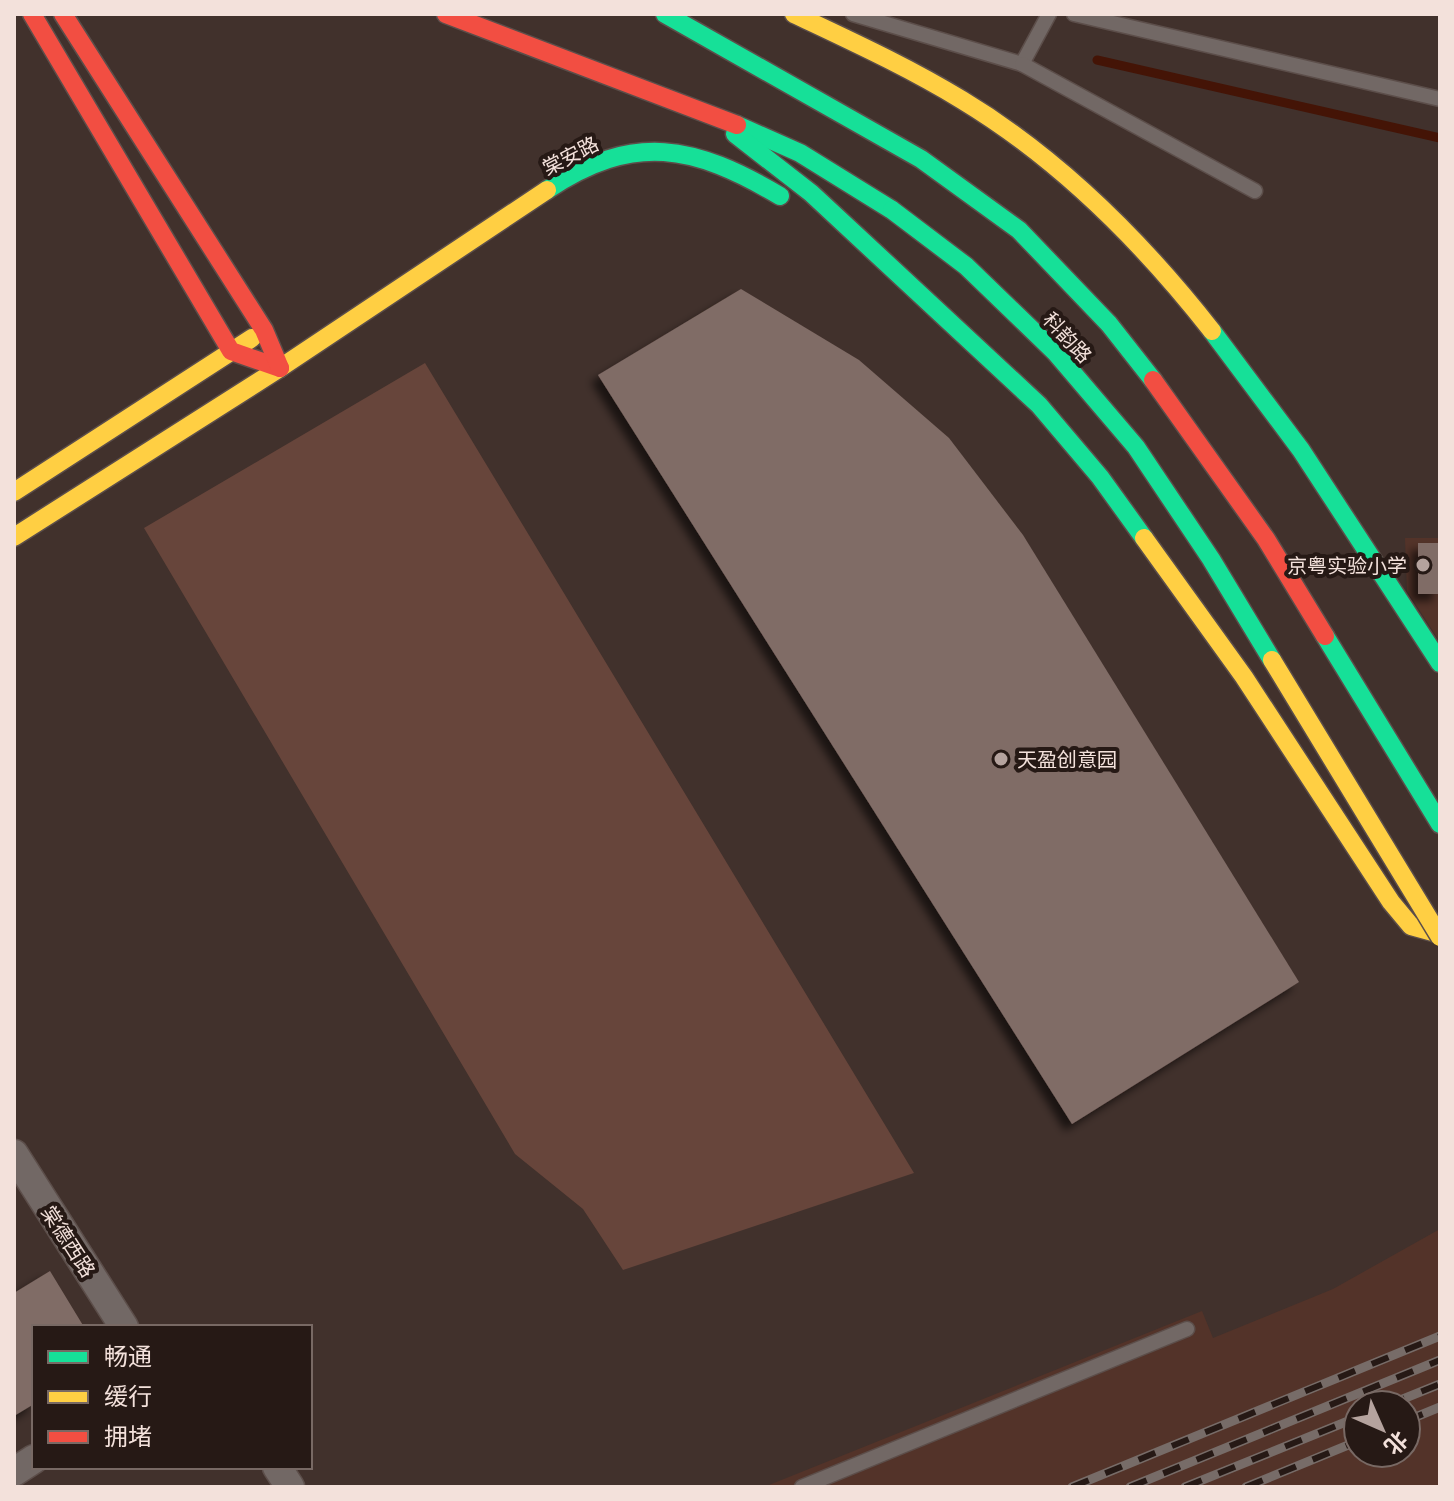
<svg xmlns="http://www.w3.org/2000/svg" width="1454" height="1501" font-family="Lato,'Noto Sans SC',sans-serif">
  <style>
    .built { fill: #533329; fill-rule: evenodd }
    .green { fill: #67453b }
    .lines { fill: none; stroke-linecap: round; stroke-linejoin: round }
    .stream { stroke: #441406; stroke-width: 9 }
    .building { fill: #806c66; filter: url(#shadow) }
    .lane-casing { stroke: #5c4e4a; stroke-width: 17 }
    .street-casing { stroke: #5c4e4a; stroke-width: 31 }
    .fast-casing { stroke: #5c4e4a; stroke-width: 21 }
    .slow-casing { stroke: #5c4e4a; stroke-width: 21 }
    .jam-casing { stroke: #5c4e4a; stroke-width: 21 }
    .lane { stroke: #726865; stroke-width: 14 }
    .street { stroke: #726865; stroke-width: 28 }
    .fast { stroke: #16e098; stroke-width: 18 }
    .slow { stroke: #ffcf43; stroke-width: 18 }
    .jam { stroke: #f24e42; stroke-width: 18 }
    .rail-casing { stroke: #776c68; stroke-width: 9 }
    .rail { stroke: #261915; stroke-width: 6; stroke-dasharray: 18; stroke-linecap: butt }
    .fast-bridge-casing { stroke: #5c4e4a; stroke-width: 21; stroke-linecap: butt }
    .slow-bridge-casing { stroke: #5c4e4a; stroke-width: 21; stroke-linecap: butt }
    .fast-bridge { stroke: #16e098; stroke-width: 18 }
    .slow-bridge { stroke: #ffcf43; stroke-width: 18 }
    .poi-dot { fill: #b5a39e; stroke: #261915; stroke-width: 3 }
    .labels { text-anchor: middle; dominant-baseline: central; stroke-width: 8; stroke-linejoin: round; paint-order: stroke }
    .street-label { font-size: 20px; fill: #f3e1db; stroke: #261915 }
    .poi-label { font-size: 20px; fill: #f3e1db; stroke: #261915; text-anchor: end }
  </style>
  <defs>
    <filter id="shadow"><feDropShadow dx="-7" dy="7" stdDeviation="4" flood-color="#0009"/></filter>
  </defs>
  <rect width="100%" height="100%" fill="#41312c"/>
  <g class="built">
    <path d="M 1405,538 L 1440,538 L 1440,642 L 1407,591 Z"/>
    <path d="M 1440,1229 L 1440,1487 L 764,1487 L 1202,1311 L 1213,1338 L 1333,1289 ZM 1358,1405 L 1406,1405 L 1406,1453 L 1358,1453 Z"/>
  </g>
  <path class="green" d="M 425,363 L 914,1173 L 623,1270 L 583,1209 L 515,1154 L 144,528 Z"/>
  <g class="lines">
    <path class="stream" d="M 1097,60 L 1440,138"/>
  </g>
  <g class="building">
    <path d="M 741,289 L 859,360 L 949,438 L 1023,535 L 1299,982 L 1072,1124 L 598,375 Z"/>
    <rect x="1418" y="543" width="22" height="51"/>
    <path d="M 50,1271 L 84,1327 L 34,1327 L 34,1404 L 14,1416 L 14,1293 Z"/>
  </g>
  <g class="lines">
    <defs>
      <g id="lane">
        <path d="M 853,14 L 1022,64 L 1049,14"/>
        <path d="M 1074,14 L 1440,99"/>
        <path d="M 1022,64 L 1255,191"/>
        <path d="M 802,1487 L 1187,1329"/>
      </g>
      <g id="street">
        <path d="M 14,1154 L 124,1327"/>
        <path d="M 277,1467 L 290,1487"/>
        <path d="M 14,1472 L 34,1459"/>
      </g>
      <g id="fast">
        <path d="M 665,14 L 921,159 L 1019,230 L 1109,324 L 1153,380"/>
        <path d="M 737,125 L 800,153 L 892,210"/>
        <path d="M 735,134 L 811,193 L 1039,405 L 1100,477 L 1144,538"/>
        <path d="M 547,190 C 634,132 694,145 780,196"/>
        <path d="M 1212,331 L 1301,450 L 1440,663"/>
        <path d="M 1325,636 L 1440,824"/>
      </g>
      <g id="slow">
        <path d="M 794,14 C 851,41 908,67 962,100 C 1058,158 1143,243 1212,331"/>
        <path d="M 14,492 L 252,338"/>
        <path d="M 14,537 L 280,368 L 547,190"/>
        <path d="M 1144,538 L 1244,677 L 1391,902 L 1411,926 L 1440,934"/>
      </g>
      <g id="jam">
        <path d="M 32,14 L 231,351 L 280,368"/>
        <path d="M 63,14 L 264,330 L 280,368"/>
        <path d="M 446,14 L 737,125"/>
        <path d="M 1153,380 L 1266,539 L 1325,636"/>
      </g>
    </defs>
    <use href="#lane" class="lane-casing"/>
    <use href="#street" class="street-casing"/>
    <use href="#fast" class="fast-casing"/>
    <use href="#slow" class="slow-casing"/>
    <use href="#jam" class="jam-casing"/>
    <use href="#lane" class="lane"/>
    <use href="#street" class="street"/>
    <use href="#fast" class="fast"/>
    <use href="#slow" class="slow"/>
    <use href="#jam" class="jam"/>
    <defs>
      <g id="rail">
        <path d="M 1388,1405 L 1440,1384"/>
        <path d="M 1406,1421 L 1440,1407"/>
        <path d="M 1072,1487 L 1440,1336"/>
        <path d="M 1130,1487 L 1440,1360"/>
        <path d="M 1185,1487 L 1358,1417"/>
        <path d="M 1246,1487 L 1358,1441"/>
      </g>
    </defs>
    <use href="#rail" class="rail-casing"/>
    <use href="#rail" class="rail"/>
    <defs>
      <path id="fast-bridge" d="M 892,210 L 966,266 L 1055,352 L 1136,447 L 1211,559 L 1272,660"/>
      <path id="slow-bridge" d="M 1272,660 L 1440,937"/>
    </defs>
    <use href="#fast-bridge" class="fast-bridge-casing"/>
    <use href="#slow-bridge" class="slow-bridge-casing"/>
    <use href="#fast-bridge" class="fast-bridge"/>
    <use href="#slow-bridge" class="slow-bridge"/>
  </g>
  <g class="poi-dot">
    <circle cx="1423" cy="565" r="8"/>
    <circle cx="1001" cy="759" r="8"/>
  </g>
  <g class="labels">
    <g class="street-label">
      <text transform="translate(570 155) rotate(-27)">棠安路</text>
      <text transform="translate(1068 337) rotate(47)">科韵路</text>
      <text transform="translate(69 1241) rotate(57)">棠德西路</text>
    </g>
    <g class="poi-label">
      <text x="1407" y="565">京粤实验小学</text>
      <text x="1017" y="759" text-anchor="start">天盈创意园</text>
    </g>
  </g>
  <rect width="1454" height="1501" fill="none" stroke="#f3e1db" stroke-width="32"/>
  <rect x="32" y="1325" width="280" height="144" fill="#261915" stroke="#786964" stroke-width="2"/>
  <rect x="48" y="1351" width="40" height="12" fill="#16e098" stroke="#786964" stroke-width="2"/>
  <text x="104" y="1365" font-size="24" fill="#f3e1db">畅通</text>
  <rect x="48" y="1391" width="40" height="12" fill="#ffcf43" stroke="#786964" stroke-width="2"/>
  <text x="104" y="1405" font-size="24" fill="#f3e1db">缓行</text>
  <rect x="48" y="1431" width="40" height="12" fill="#f24e42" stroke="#786964" stroke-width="2"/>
  <text x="104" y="1445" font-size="24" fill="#f3e1db">拥堵</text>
  <g transform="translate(1382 1429) rotate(135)"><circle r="38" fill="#261915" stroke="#786964" stroke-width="2"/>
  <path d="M0-6L14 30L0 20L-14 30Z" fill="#b5a39e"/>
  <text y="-12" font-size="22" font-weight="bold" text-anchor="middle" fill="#f3e1db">北</text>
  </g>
</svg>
